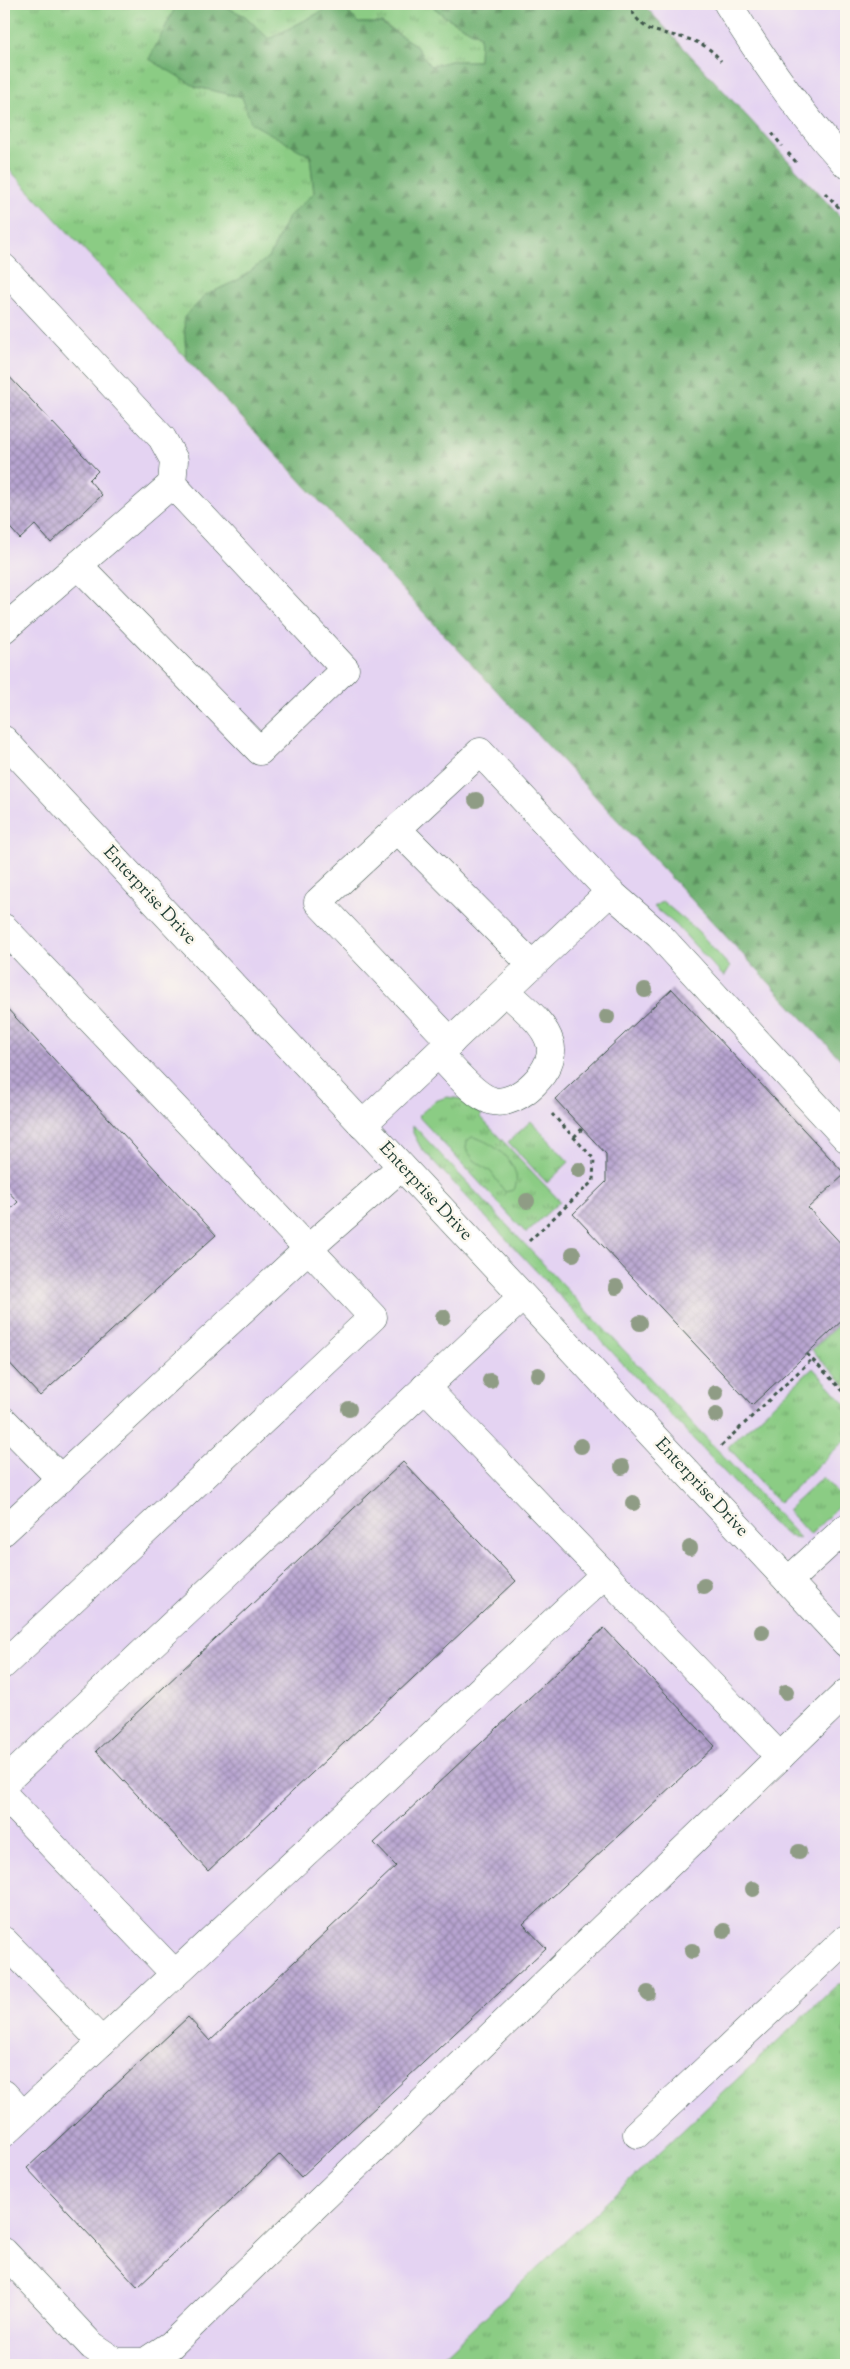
<svg xmlns="http://www.w3.org/2000/svg" width="850" height="2369" font-family="'Sorts Mill Goudy',serif">
  <style>
    .built { fill: #e4d3f2 }
    .grass { fill: url(#grass-tufts); stroke: #55845c }
    .forest { fill: url(#forest-firs); stroke: #487653 }
    .garden { fill: #8bcc84; stroke: #55845c }
    .building { fill: url(#building-cross-hatch) }
    .lines { fill: none; stroke-linecap: round; stroke-linejoin: round }
    .minor-casing { stroke: #3f564b; stroke-width: 29 }
    .path { stroke: #3f564b; stroke-width: 3; stroke-dasharray: 4 4; stroke-linecap: butt }
    .minor { stroke: #fff; stroke-width: 28 }
    .tree { fill: #8f9c85 }
    .labels { text-anchor: middle; dominant-baseline: central; stroke-width: 5; stroke-linejoin: round; paint-order: stroke }
    .street-label { font-size: 18px; fill: #1f3d34; stroke: #fbf7ec }
  </style>
  <defs>
    <pattern id="grass-tufts" width="24" height="20" patternUnits="userSpaceOnUse" patternTransform="scale(1.25)"><rect width="24" height="20" fill="#8bcc84"/><path d="M3 7l-1-3M5 7V3M7 7l1-3M15 17l-1-3M17 17v-4M19 17l1-3" fill="none" stroke="#71a76d"/></pattern>
    <pattern id="forest-firs" width="22" height="20" patternUnits="userSpaceOnUse" patternTransform="scale(1.25)"><rect width="22" height="20" fill="#70b072"/><path d="M5 1l3.5 6h-7zM16 11l3.5 6h-7z" fill="#5b905e"/></pattern>
    <pattern id="building-cross-hatch" width="8" height="8" patternUnits="userSpaceOnUse" patternTransform="scale(1.25)"><rect width="8" height="8" fill="#b8a4d1"/><path d="M0 0l8 8M0 8l8-8" fill="none" stroke="#9587aa"/></pattern>
  </defs>
  <rect width="100%" height="100%" fill="#fbf7ec"/>
  <filter id="ink" filterUnits="userSpaceOnUse"><feTurbulence type="fractalNoise" baseFrequency=".02" numOctaves="2"/><feDisplacementMap in="SourceGraphic" scale="10" xChannelSelector="R" yChannelSelector="G"/><feConvolveMatrix kernelMatrix="1 2 1 2 8 2 1 2 1" color-interpolation-filters="sRGB"/></filter>
  <filter id="wash" filterUnits="userSpaceOnUse"><feTurbulence type="fractalNoise" baseFrequency=".0096" numOctaves="4" result="noise"/><feDisplacementMap in="SourceGraphic" scale="20" xChannelSelector="R" yChannelSelector="G"/><feGaussianBlur stdDeviation="1.12" result="paint"/><feColorMatrix in="noise" values="0 0 0 0 0 0 0 0 0 0 0 0 0 0 0 0 0 1.4 0 .05"/><feComposite in="paint" operator="in"/></filter>
  <g filter="url(#wash)">
    <rect width="100%" height="100%" fill="#f6e5cf"/>
    <g class="built">
      <path d="M 643,4 L 846,4 L 846,223 Z"/>
      <path d="M 4,164 L 846,1065 L 846,1977 L 434,2365 L 4,2365 Z"/>
    </g>
    <g class="grass">
      <path d="M 4,4 L 183,4 L 176,6 L 196,87 L 242,97 L 252,123 L 310,156 L 314,194 L 288,217 L 270,256 L 240,279 L 206,295 L 184,317 L 186,358 L 4,164 Z"/>
      <path d="M 219,4 L 336,4 L 269,39 L 245,16 Z"/>
      <path d="M 341,4 L 430,4 L 444,16 L 480,36 L 479,61 L 451,61 L 430,66 L 415,45 L 382,23 L 358,23 Z"/>
      <path d="M 447,1097 L 462,1099 L 482,1115 L 480,1117 L 560,1201 L 526,1233 L 418,1116 L 435,1101 Z"/>
      <path d="M 531,1121 L 569,1162 L 547,1183 L 508,1142 Z"/>
      <path d="M 413,1125 L 800,1538 L 788,1536 L 771,1522 L 421,1148 L 413,1133 Z"/>
      <path d="M 846,1317 L 846,1386 L 812,1350 Z"/>
      <path d="M 813,1368 L 846,1404 L 846,1439 L 779,1503 L 728,1447 Z"/>
      <path d="M 823,1477 L 844,1501 L 810,1535 L 787,1510 Z"/>
      <path d="M 839,1983 L 846,1991 L 846,2365 L 434,2365 Z"/>
    </g>
    <path class="forest" d="M 183,4 L 219,4 L 245,16 L 269,39 L 336,4 L 341,4 L 358,23 L 381,23 L 415,45 L 430,66 L 451,61 L 479,61 L 480,36 L 444,16 L 430,4 L 643,4 L 846,223 L 846,1065 L 186,358 L 184,317 L 206,295 L 240,279 L 270,256 L 288,217 L 314,193 L 310,156 L 251,123 L 242,97 L 196,87 L 149,59 L 176,6 Z"/>
    <g class="garden">
      <path d="M 662,901 L 698,931 L 730,967 L 724,977 L 676,925 L 654,907 Z"/>
      <path d="M 472,1137 C 492,1140 526,1167 514,1190 L 505,1192 L 491,1172 L 474,1160 L 466,1149 L 467,1141 Z"/>
    </g>
    <g id="blocks">
      <g class="building">
        <path d="M 4,371 L 98,471 L 89,480 L 102,495 L 51,543 L 35,525 L 20,539 L 4,521 Z"/>
        <path d="M 672,989 L 845,1174 L 808,1208 L 846,1249 L 846,1317 L 752,1405 L 573,1214 L 606,1182 L 606,1154 L 555,1099 Z"/>
        <path d="M 4,1005 L 216,1235 L 40,1396 L 4,1357 L 4,1215 L 18,1202 L 4,1187 Z"/>
        <path d="M 403,1462 L 516,1581 L 208,1871 L 96,1751 Z"/>
        <path d="M 604,1628 L 715,1746 L 523,1924 L 546,1948 L 301,2177 L 280,2154 L 138,2287 L 27,2168 L 188,2017 L 210,2041 L 396,1866 L 374,1843 Z"/>
      </g>
    </g>
  </g>
  <g filter="url(#ink)">
    <use href="#blocks" fill-opacity="0" stroke="#3f564b" stroke-width="1"/>
    <g class="lines">
      <defs>
        <g id="minor">
          <path d="M 728,4 C 763,61 801,115 846,164"/>
          <path d="M 4,268 L 162,438 L 174,460 L 172,484 L 345,669 L 260,751 L 78,565"/>
          <path d="M 4,629 L 172,484"/>
          <path d="M 4,740 L 846,1643"/>
          <path d="M 397,829 L 532,965"/>
          <path d="M 4,928 L 373,1317 L 4,1664"/>
          <path d="M 451,1042 L 318,902 L 480,752 L 610,892"/>
          <path d="M 438,1054 C 452,1067 474,1097 493,1101 C 518,1107 558,1068 550,1043 C 544,1022 521,1006 506,991"/>
          <path d="M 362,1125 L 610,892 L 659,935 L 846,1138"/>
          <path d="M 425,1387 L 780,1757"/>
          <path d="M 4,1421 L 61,1479"/>
          <path d="M 4,1531 L 308,1249 L 401,1167"/>
          <path d="M 788,1581 L 846,1528"/>
          <path d="M 4,1783 L 522,1297"/>
          <path d="M 4,1795 L 175,1974"/>
          <path d="M 4,1941 L 102,2042"/>
          <path d="M 4,2094 L 23,2115"/>
          <path d="M 4,2133 L 605,1574"/>
          <path d="M 637,2134 L 846,1939"/>
          <path d="M 4,2252 L 92,2346 L 116,2362 L 145,2362 L 171,2345 L 846,1693"/>
        </g>
      </defs>
      <use href="#minor" class="minor-casing"/>
      <g class="path">
        <path d="M 629,4 C 632,14 640,24 649,29 C 677,39 701,35 721,61"/>
        <path d="M 772,133 L 782,146"/>
        <path d="M 788,153 L 797,163"/>
        <path d="M 825,193 L 846,215"/>
        <path d="M 574,1137 L 582,1129"/>
        <path d="M 529,1241 L 593,1181 L 594,1159 L 552,1114"/>
        <path d="M 807,1354 L 846,1394"/>
        <path d="M 721,1446 L 812,1359"/>
      </g>
      <use href="#minor" class="minor"/>
    </g>
    <g class="tree">
      <circle cx="476" cy="800" r="8"/>
      <circle cx="645" cy="990" r="8"/>
      <circle cx="607" cy="1017" r="8"/>
      <circle cx="579" cy="1170" r="8"/>
      <circle cx="527" cy="1201" r="8"/>
      <circle cx="573" cy="1254" r="8"/>
      <circle cx="616" cy="1287" r="8"/>
      <circle cx="443" cy="1317" r="8"/>
      <circle cx="640" cy="1323" r="8"/>
      <circle cx="538" cy="1375" r="8"/>
      <circle cx="490" cy="1381" r="8"/>
      <circle cx="716" cy="1393" r="8"/>
      <circle cx="349" cy="1409" r="8"/>
      <circle cx="716" cy="1415" r="8"/>
      <circle cx="581" cy="1446" r="8"/>
      <circle cx="622" cy="1467" r="8"/>
      <circle cx="633" cy="1503" r="8"/>
      <circle cx="690" cy="1548" r="8"/>
      <circle cx="704" cy="1586" r="8"/>
      <circle cx="762" cy="1632" r="8"/>
      <circle cx="786" cy="1692" r="8"/>
      <circle cx="799" cy="1852" r="8"/>
      <circle cx="753" cy="1889" r="8"/>
      <circle cx="724" cy="1931" r="8"/>
      <circle cx="692" cy="1951" r="8"/>
      <circle cx="648" cy="1993" r="8"/>
    </g>
  </g>
  <g class="labels">
    <g class="street-label">
      <text transform="translate(149 896) rotate(47)">Enterprise Drive</text>
      <text transform="translate(425 1192) rotate(47)">Enterprise Drive</text>
      <text transform="translate(701 1488) rotate(47)">Enterprise Drive</text>
    </g>
  </g>
  <rect width="850" height="2369" fill="none" stroke="#fbf7ec" stroke-width="20"/>
</svg>
